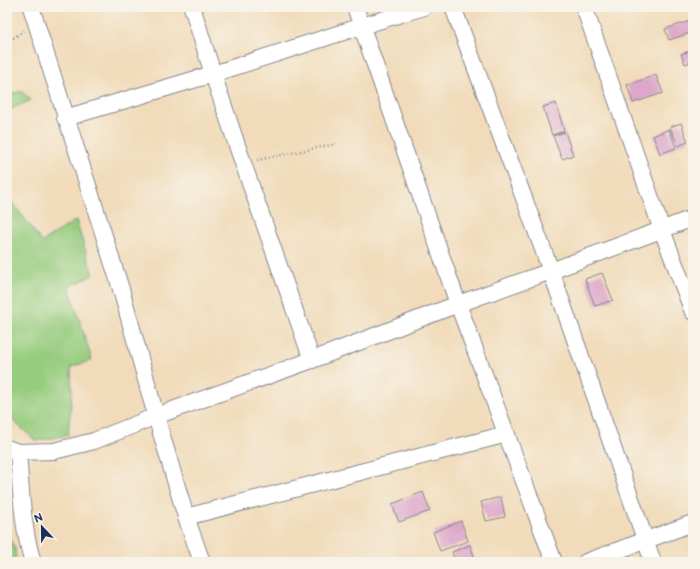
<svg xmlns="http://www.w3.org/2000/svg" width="700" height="569" font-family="'Balsamiq Sans',sans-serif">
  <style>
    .green { fill: #96cc7e; stroke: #587e6e }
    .building { fill: #dda6ca }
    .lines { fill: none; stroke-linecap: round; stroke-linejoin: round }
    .street-casing { stroke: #86858c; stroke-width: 18 }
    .path { stroke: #86858c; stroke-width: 2.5; stroke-dasharray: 1 3; stroke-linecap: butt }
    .street { stroke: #fff; stroke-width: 16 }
  </style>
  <rect width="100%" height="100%" fill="#f7f3e8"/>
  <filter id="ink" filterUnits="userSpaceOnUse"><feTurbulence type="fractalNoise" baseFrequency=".025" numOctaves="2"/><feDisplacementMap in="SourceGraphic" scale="8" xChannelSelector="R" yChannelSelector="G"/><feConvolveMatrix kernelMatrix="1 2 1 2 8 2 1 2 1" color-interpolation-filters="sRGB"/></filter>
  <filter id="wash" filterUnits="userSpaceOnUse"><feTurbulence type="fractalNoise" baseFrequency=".012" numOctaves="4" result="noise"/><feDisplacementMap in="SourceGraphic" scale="16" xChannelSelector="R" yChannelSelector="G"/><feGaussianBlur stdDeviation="0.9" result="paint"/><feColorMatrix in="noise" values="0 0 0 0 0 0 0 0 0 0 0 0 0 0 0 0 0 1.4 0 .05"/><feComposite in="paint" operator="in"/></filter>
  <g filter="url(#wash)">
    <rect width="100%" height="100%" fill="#f1dbba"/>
    <g class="green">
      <path d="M 21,91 L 31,100 L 7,111 L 7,96 Z"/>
      <path d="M 7,195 L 42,242 L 76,220 L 93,275 L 69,287 L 92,360 L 71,367 L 72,392 L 68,435 L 36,441 L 11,419 L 7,414 Z"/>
      <path d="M 7,535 L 15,548 L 16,562 L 7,562 Z"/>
    </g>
    <g id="blocks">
      <g class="building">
        <path d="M 693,20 L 693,32 L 669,40 L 665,29 Z"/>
        <path d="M 693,50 L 693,61 L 685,64 L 681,54 Z"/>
        <path d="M 656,75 L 663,93 L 633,103 L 627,85 Z"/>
        <path d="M 556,103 L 564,131 L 552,135 L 543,107 Z"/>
        <path d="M 681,123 L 688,142 L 678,146 L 670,127 Z"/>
        <path d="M 669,129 L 676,148 L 660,154 L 653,136 Z"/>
        <path d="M 565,132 L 573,155 L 562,159 L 553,136 Z"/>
        <path d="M 602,273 L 613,300 L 595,306 L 585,279 Z"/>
        <path d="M 423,492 L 430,511 L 399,522 L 392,504 Z"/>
        <path d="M 501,497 L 505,517 L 486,521 L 481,502 Z"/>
        <path d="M 461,521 L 468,541 L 440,551 L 433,532 Z"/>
        <path d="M 470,545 L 476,562 L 455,562 L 452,552 Z"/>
      </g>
    </g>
  </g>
  <g filter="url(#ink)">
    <use href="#blocks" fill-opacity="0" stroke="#86858c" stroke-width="1"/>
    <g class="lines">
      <defs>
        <g id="street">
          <path d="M 31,7 L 121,289 L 156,416 L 186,517 L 202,562"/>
          <path d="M 192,7 L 213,74 L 243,163 L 312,360"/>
          <path d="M 355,7 L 458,304 L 554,562"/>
          <path d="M 453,7 L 551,271 L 653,562"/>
          <path d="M 584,7 L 662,230 L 693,312"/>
          <path d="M 65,118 L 213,74 L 362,26 L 424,7"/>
          <path d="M 7,448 L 18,452 L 54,451 L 94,441 L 156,416 L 312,360 L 458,304 L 551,271 L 693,218"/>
          <path d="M 18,452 C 21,487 22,529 33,562"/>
          <path d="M 186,517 L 507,434"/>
          <path d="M 586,562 L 693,523"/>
        </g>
      </defs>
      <use href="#street" class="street-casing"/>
      <g class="path">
        <path d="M 7,43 L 24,30"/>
        <path d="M 257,160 L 336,144"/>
      </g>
      <use href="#street" class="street"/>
    </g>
  </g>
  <rect width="700" height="569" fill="none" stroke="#f7f3e8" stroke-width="24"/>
  <g transform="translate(42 527) rotate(338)" stroke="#f7f3e8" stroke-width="3" paint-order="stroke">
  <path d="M0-3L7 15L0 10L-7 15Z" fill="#1b2f5e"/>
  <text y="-6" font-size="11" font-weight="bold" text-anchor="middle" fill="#1b2f5e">N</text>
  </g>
</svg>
